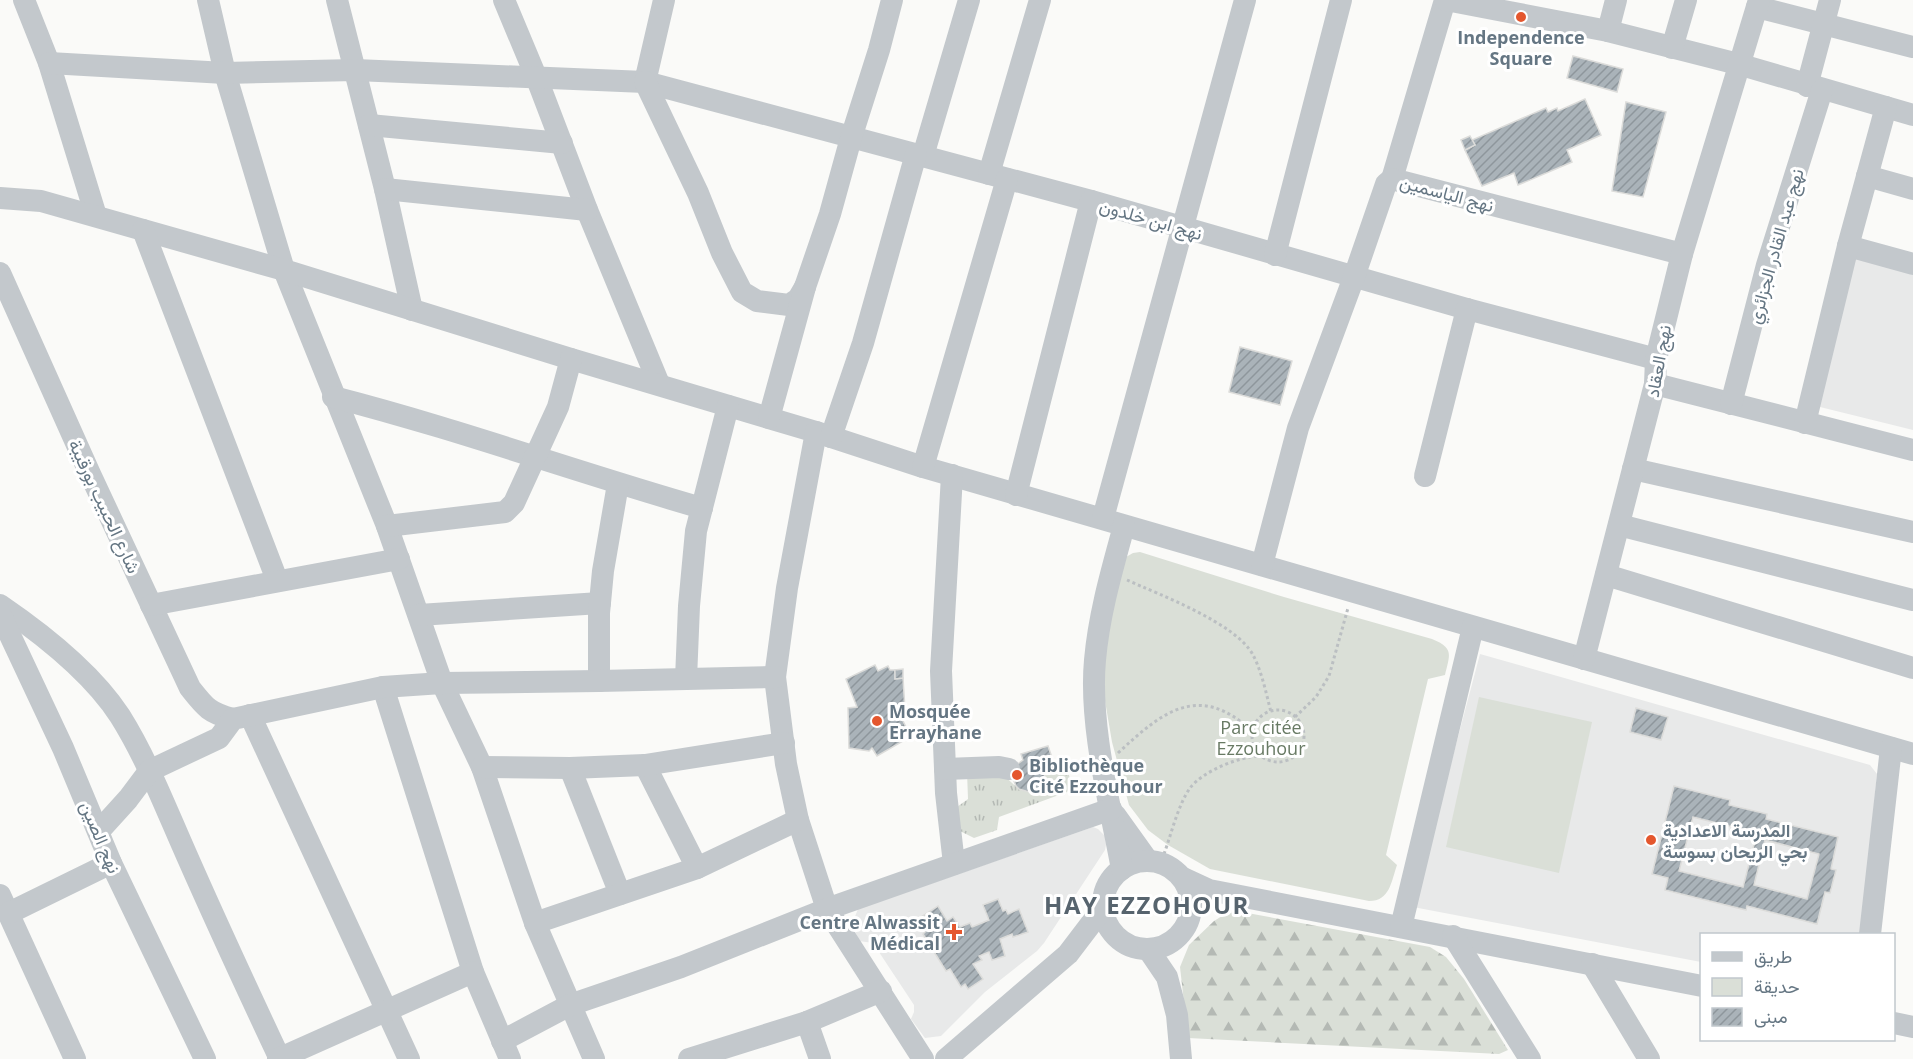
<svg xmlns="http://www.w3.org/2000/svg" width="1913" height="1059" font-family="'Open Sans',Vazirmatn,sans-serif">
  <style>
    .built { fill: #e8e9e9 }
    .grass { fill: url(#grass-tufts) }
    .forest { fill: url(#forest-firs) }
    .park { fill: #dadfd7 }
    .building { fill: url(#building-hatch); stroke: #dcdcda; stroke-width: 1.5; fill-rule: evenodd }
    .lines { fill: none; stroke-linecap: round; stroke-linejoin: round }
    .path { stroke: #bbbfc2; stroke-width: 3; stroke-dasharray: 3 3; stroke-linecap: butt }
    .minor { stroke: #c3c8cc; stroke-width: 22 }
    .poi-dot { fill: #e4572e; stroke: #fff; stroke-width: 2 }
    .labels { text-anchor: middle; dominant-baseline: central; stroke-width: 6; stroke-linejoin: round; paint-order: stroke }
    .poi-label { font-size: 18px; font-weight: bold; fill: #657683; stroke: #fff; text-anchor: start }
    .street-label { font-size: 18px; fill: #657683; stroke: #fff }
    .park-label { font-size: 18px; fill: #687a64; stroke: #fff }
    .district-label { font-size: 24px; font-weight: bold; letter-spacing: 1.5px; fill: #57646e; stroke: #fff }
  </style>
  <defs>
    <pattern id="grass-tufts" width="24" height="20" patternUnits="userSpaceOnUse" patternTransform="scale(1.5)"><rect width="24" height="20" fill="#dadfd7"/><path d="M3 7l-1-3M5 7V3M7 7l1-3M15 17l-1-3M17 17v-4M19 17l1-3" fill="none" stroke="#b4b9b4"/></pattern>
    <pattern id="forest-firs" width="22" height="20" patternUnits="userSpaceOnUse" patternTransform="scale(1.5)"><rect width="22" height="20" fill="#dadfd7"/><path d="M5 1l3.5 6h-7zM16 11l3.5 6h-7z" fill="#b4b9b4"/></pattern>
    <pattern id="building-hatch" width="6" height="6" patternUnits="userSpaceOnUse" patternTransform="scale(1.5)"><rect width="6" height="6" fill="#aab3b9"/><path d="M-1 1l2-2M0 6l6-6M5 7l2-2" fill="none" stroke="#8e969c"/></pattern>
  </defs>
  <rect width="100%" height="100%" fill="#fafaf8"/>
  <g class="built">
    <path d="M 1856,257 L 1913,270 L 1913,430 L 1816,406 Z"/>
    <path d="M 1480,654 L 1870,765 L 1877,774 L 1861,934 L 1702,934 L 1701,962 L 1413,907 Z"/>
    <path d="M 1093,827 L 1098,829 L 1105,836 L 1106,845 L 1105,850 L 1044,943 L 1037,951 L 985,992 L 941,1036 L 925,1038 L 911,1019 L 914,1012 L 914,1005 L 873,943 L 859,941 L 852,924 L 858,909 Z"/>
  </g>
  <path class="grass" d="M 1066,766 L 1072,785 L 1067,792 L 999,817 L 997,830 L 974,838 L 960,831 L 957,807 L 968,799 L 967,772 L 1001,772 C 1013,784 1025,800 1041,786 L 1045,772 Z"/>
  <path class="forest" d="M 1242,912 L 1430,947 L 1446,957 L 1464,979 L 1508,1050 L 1499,1054 L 1188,1038 L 1180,967 L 1189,945 L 1214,921 L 1227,913 Z"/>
  <g class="park">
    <path d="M 1140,552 L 1284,597 L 1432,639 C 1454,648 1450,654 1445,675 L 1428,679 L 1386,855 L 1397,865 C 1391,882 1390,901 1369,901 L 1210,869 L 1168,845 L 1148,830 L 1129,805 L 1112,742 L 1103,689 L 1106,632 L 1126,557 L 1133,553 Z"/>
    <path d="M 1479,697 L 1592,722 L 1559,873 L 1446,847 Z"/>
  </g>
  <g class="building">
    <path d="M 1573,56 L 1623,69 L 1617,92 L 1567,78 Z"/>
    <path d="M 1585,99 L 1601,135 L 1567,150 L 1572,162 L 1518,185 L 1514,173 L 1482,186 L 1465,150 L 1475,145 L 1472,140 L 1546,108 L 1548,112 L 1557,108 L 1558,111 Z"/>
    <path d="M 1626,102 L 1666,112 L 1643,197 L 1612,191 Z"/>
    <path d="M 1470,136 L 1475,145 L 1465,150 L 1461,140 Z"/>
    <path d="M 1240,347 L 1292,361 L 1280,405 L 1229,392 Z"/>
    <path d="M 875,665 L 878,671 L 888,666 L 890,670 L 895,670 L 895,679 L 903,678 L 905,710 L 899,713 L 907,729 L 899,734 L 903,741 L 877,756 L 872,748 L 869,751 L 849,748 L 848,708 L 857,707 L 846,679 Z"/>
    <path d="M 903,669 L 903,678 L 895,679 L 895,670 Z"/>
    <path d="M 1636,708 L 1668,717 L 1661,740 L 1630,732 Z"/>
    <path d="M 1048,746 L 1056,769 L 1045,772 L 1044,782 L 1038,789 L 1029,792 L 1019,789 L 1016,786 L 1012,776 L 1015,766 L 1023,760 L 1021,754 Z"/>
    <path d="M 1674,786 L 1730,800 L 1729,805 L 1767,814 L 1766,819 L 1838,837 L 1831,869 L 1836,870 L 1830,893 L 1825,892 L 1817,924 L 1747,906 L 1746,910 L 1665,890 L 1668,878 L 1652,874 ZM 1693,817 L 1757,833 L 1743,887 L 1679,871 ZM 1765,840 L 1819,854 L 1807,899 L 1754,885 Z"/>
    <path d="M 998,899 L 1003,911 L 1006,910 L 1008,914 L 1019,909 L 1028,932 L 1013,937 L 1012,934 L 1000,939 L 1005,956 L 992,960 L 989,952 L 979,956 L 982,960 L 973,964 L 983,979 L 968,989 L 965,984 L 961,987 L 950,969 L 946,971 L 923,934 L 925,932 L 918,919 L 938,906 L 947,921 L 953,917 L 960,927 L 970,923 L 972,927 L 989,920 L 983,905 Z"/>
  </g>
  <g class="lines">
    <g class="path">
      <path d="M 1127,580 C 1160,595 1236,623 1253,655 C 1262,672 1266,693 1271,712"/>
      <circle cx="1278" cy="736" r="26"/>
      <path d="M 1295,717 L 1316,697 L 1329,676 L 1348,608"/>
      <path d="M 1118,753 C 1162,712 1199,681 1253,732"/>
      <path d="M 1164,854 C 1171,835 1178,805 1190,788 C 1203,771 1240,756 1261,756"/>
    </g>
    <g class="minor">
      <path d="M 24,0 L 49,63 L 96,216"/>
      <path d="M 208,0 L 225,73 L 284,270 L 387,526 L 442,683 L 482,767 L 535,923 L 594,1059"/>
      <path d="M 337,0 L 385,189 L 412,310"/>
      <path d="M 504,0 L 537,79 L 587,210 L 659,384"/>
      <path d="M 1445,0 L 1392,179 L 1682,254"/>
      <path d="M 1446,0 L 1608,31 L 1738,64 L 1913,115"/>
      <path d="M 1757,7 L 1913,47"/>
      <path d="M 1608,31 L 1616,0"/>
      <path d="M 1672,48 L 1686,0"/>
      <path d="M 49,63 L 225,73 L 355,70 L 645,82 L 664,0"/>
      <path d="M 645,82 L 1091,201 L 1467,309 L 1656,359"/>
      <path d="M 645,82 L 698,193 L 722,253 L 742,292 L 757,301 L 789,305 L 798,299 L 805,287"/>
      <path d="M 1807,86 L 1830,0"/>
      <path d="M 369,125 L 562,143"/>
      <path d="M 923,156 L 969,0"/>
      <path d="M 989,174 L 1040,0"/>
      <path d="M 1867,176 L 1913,189"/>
      <path d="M 385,189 L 587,210"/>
      <path d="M 0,198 L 41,201 L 284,270 L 571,359 L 816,432 L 923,467 L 1913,754"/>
      <path d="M 143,230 L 277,580"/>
      <path d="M 1848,246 L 1913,264"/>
      <path d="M 1275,255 L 1341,0"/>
      <path d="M 0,273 L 90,474 L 190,688 C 205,707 209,713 233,719"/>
      <path d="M 1655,384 L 1913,450"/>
      <path d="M 333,397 C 458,429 579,473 702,508"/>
      <path d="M 1731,404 L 1767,265 L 1822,90"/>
      <path d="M 769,418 L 805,287 L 830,214 L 851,138 L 879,50 L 892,0"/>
      <path d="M 1805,423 L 1848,246 L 1886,107"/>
      <path d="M 816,432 L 787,588 L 775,677 L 786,764 L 798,820 L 827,909 L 923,1059"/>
      <path d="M 831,437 L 863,343 L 916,154"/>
      <path d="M 923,467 L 1007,179"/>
      <path d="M 1633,469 L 1913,532"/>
      <path d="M 952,475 L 941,671 L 946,793 L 954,864"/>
      <path d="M 1425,476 L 1467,309"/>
      <path d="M 1016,495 L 1091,201"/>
      <path d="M 1103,518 L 1245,0"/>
      <path d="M 1619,525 L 1913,600"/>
      <path d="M 387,526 L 505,512 L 514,503 L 558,407 L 571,359"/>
      <path d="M 1262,565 L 1298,428 L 1354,277 L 1386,184 L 1392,179"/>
      <path d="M 1606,575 L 1913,668"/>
      <path d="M 0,605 C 41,633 92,673 120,716 C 147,759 166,809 187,856 C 217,924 248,991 280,1059"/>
      <path d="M 151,605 L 399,559"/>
      <path d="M 0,614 L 63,748 L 111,863 L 205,1059"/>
      <path d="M 419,615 L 600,603"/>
      <path d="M 1584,659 L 1655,384 L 1656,359 L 1682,254 L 1759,0"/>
      <path d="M 686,679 L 689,606 L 696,531 L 728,406"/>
      <path d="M 599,681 L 599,613 L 603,571 L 618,484"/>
      <path d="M 383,687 L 473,972 L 510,1059"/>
      <path d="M 250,715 L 409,1059"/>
      <path d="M 645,765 L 697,868"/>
      <path d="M 482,767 L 570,768 L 645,765 L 784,743"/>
      <path d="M 570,768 L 620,894"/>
      <path d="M 945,769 L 999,767 L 1009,769"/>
      <path d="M 1115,815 L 1148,861"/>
      <path d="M 99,831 L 128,799 L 149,771 L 219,738 L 233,719 L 383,687 L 442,683 L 599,681 L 775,677"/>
      <circle cx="1147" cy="905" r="44"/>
      <path d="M 1122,869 C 1110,804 1089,725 1095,660 C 1099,614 1112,570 1124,526"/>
      <path d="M 1183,878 L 1209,890 L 1702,986"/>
      <path d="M 0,895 L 75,1059"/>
      <path d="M 9,913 L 111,863"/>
      <path d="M 535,923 L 697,868 L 798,820"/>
      <path d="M 1401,927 L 1473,627"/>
      <path d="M 1870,934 L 1891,748"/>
      <path d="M 1453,936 L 1530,1059"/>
      <path d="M 1148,949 L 1167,977 L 1177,1015 L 1181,1059"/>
      <path d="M 1592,964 L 1649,1059"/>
      <path d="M 807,1022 L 820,1059"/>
      <path d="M 1894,1023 L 1913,1027"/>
      <path d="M 502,1041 L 570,1005 L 681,967 L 827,909 L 1111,809"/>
      <path d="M 278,1059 L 473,972"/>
      <path d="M 689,1059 L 807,1022 L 881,991"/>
      <path d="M 946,1059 L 1068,954 L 1103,908"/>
    </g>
  </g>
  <g class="poi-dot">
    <circle cx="1521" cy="17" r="6"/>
    <circle cx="877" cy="721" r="6"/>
    <circle cx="1017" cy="775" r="6"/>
    <circle cx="1651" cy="840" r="6"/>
    <path d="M951 923h6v6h6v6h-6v6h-6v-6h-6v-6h6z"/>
  </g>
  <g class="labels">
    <g class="poi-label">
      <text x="1521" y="37" text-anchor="middle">Independence<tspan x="1521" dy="21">Square</tspan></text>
      <text x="889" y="711">Mosquée<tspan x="889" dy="21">Errayhane</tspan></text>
      <text x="1029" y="765">Bibliothèque<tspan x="1029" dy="21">Cité Ezzouhour</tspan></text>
      <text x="1663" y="830">المدرسة الاعدادية<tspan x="1663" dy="21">بحي الريحان بسوسة</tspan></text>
      <text x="940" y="922" text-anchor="end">Centre Alwassit<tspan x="940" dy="21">Médical</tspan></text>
    </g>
    <g class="street-label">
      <text transform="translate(1447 193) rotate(15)">نهج الياسمين</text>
      <text transform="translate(1151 219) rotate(16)">نهج ابن خلدون</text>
      <text transform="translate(1775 246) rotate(-74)">نهج عبد القادر الجزائري</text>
      <text transform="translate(1658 361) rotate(-80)">نهج العقاد</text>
      <text transform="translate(105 506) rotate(65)">شارع الحبيب بورقيبة</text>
      <text transform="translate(101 837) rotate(67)">نهج الصين</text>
    </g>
    <g class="park-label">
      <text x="1261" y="727">Parc citée<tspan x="1261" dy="21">Ezzouhour</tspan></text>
    </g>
    <g class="district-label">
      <text x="1147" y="904">HAY EZZOHOUR</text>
    </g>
  </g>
  <rect x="1700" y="933" width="195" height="108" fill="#ffffff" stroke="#c1c8cd" stroke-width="1.5"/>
  <rect x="1712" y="952" width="30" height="9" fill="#c3c8cc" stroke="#c1c8cd" stroke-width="1.5"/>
  <text x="1754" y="963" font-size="18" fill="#657683">طريق</text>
  <rect x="1712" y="978" width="30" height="18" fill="#dadfd7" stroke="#c1c8cd" stroke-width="1.5"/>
  <text x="1754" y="993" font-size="18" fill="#657683">حديقة</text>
  <rect x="1712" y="1008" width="30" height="18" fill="url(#building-hatch)" stroke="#c1c8cd" stroke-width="1.5"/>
  <text x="1754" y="1023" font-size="18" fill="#657683">مبنى</text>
</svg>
